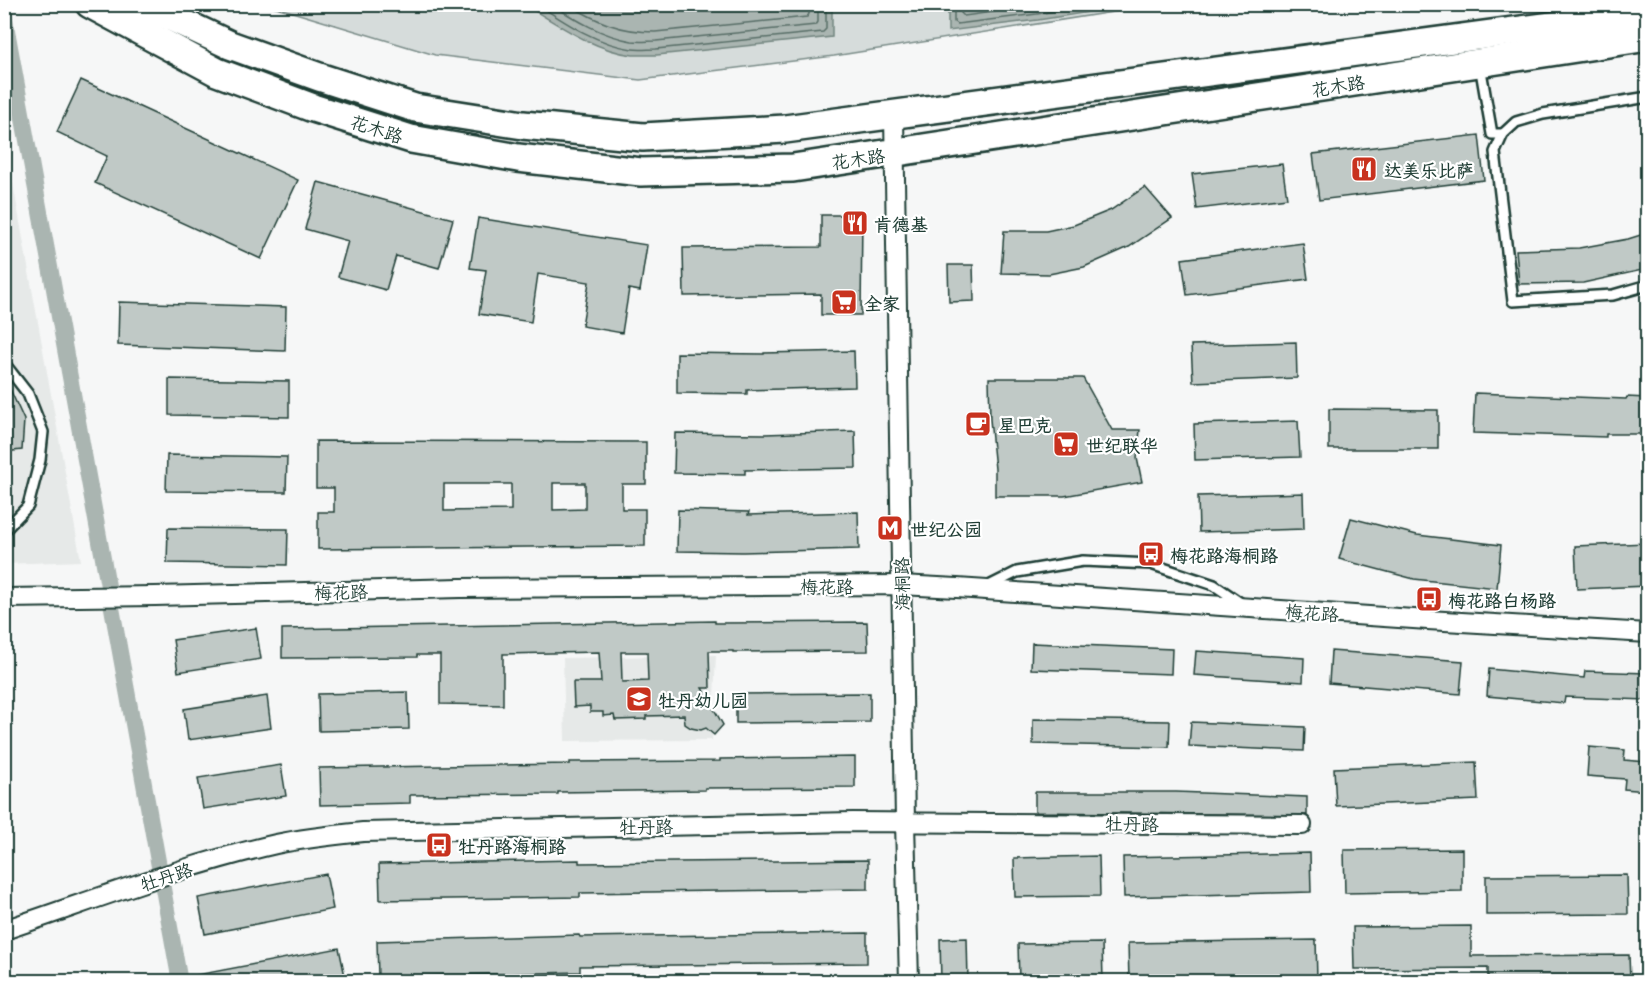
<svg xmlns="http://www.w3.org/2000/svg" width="1652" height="986" font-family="'Playpen Sans','LXGW WenKai TC',sans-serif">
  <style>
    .built { fill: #e6e9e8 }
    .green { fill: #d6dcdb; stroke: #7a8c88; stroke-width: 1.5 }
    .water { fill: #aab5b1; stroke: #72857f; stroke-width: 1.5 }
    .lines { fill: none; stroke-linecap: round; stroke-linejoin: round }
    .shore { stroke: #576d66; stroke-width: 1.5 }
    .canal { stroke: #aab5b1; stroke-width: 16 }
    .building { fill: #c0c9c6; stroke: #1f3d34; stroke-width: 1.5; fill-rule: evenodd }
    .service-casing { stroke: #1f3d34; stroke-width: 14 }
    .minor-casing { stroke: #1f3d34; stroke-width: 22 }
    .secondary-casing { stroke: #1f3d34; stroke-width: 32 }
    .service { stroke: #fff; stroke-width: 9 }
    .minor { stroke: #fff; stroke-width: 18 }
    .secondary { stroke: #fff; stroke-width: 27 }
    .labels { text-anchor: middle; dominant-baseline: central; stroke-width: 4.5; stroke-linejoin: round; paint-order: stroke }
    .street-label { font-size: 18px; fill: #1f3d34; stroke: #fff }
    .poi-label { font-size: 18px; font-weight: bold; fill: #1f3d34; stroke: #fff; text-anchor: start }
  </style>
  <rect width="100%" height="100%" fill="#f6f7f7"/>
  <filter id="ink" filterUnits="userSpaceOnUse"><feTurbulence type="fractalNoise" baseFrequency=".0167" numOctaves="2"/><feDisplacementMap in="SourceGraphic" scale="12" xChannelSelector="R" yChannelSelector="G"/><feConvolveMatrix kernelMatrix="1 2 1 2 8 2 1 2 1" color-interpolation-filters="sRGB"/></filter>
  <g filter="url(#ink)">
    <g class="built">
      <path d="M 5,139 L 81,561 L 5,564 Z"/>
      <path d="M 716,655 L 712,740 L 565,741 L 563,658 Z"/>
    </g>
    <path class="green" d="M 269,5 L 1157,5 L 834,56 L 640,80 L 435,55 Z"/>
    <g class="water">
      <path d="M 525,5 L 832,5 L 832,37 L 657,55 C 649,55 641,55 633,55 C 595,51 557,24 525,5 Z"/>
      <path d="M 948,5 L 948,4 L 1134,5 L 1038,20 L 948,31 Z"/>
    </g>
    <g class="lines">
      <g class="shore">
        <path d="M 537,4 C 566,23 597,44 632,49 C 640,50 648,49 656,49 L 823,32 L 826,29 L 826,4"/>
        <path d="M 551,4 C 576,20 602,36 632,41 C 640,42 648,41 656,41 L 816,25 L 818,22 L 818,4"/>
        <path d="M 568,4 C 597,22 621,32 655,32 L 807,17 L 809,14 L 809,4"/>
        <path d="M 954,4 L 954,22 L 957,24 L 1037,14 L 1097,4"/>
        <path d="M 961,4 L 961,13 L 964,16 L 1050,4"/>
      </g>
      <path class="canal" d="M 4,14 L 180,982"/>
    </g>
    <g class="building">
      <path d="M 81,80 L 298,180 L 261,259 L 95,183 L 107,156 L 57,132 Z"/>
      <path d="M 1479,135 L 1484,180 L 1319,200 L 1313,154 Z"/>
      <path d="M 1282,164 L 1287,198 L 1197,209 L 1192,174 Z"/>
      <path d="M 318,182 L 453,219 L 439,268 L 396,256 L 386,290 L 338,277 L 348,241 L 305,229 Z"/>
      <path d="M 1145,187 L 1172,218 L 1129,247 L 1084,267 L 1049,274 L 1001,273 L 1004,231 L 1046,231 L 1074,225 L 1111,210 Z"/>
      <path d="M 821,215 L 862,215 L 861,315 L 821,315 L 821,294 L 684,296 L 683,248 L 821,247 Z"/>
      <path d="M 478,218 L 647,245 L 640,291 L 629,289 L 622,333 L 582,326 L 589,282 L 538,274 L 531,322 L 479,314 L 486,270 L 470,268 Z"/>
      <path d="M 1647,233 L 1647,269 L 1583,283 L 1519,284 L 1516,250 L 1579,248 L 1628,239 Z"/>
      <path d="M 1303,243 L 1308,279 L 1187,295 L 1182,259 Z"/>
      <path d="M 948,265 L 973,265 L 974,301 L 949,302 Z"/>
      <path d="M 119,302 L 286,307 L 285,351 L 118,345 Z"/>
      <path d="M 1296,342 L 1297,378 L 1193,382 L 1191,345 Z"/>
      <path d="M 854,351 L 855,387 L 747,390 L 747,394 L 677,393 L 677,353 L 764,354 L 764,353 Z"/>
      <path d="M 4,376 L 24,420 L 22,450 L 4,452 Z"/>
      <path d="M 989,378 L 1083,378 L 1112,430 L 1140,430 L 1137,458 L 1142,482 L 1064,496 L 995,496 L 995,469 L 990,419 Z"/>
      <path d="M 169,379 L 289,381 L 289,417 L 169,415 Z"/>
      <path d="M 1475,393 L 1626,399 L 1627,397 L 1647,398 L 1647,434 L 1606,434 L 1606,437 L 1473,433 Z"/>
      <path d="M 1329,409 L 1438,410 L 1438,449 L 1329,449 Z"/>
      <path d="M 1298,421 L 1300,457 L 1195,460 L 1194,424 Z"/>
      <path d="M 855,431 L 856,468 L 745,470 L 745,474 L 674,473 L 675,433 L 765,434 Z"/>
      <path d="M 316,441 L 646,442 L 646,484 L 622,484 L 622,509 L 645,509 L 645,546 L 318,549 L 318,512 L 334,512 L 334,488 L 316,488 ZM 553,483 L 585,483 L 585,509 L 553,510 ZM 444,484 L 511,484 L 511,510 L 444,511 Z"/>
      <path d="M 167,455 L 287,457 L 286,492 L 166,491 Z"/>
      <path d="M 1303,493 L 1304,529 L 1199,532 L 1198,496 Z"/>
      <path d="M 678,510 L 749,512 L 748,515 L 858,512 L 859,549 L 743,552 L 677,551 Z"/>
      <path d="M 1351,518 L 1417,535 L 1501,545 L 1497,588 L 1414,579 L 1339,559 Z"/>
      <path d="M 168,528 L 288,529 L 287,565 L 167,563 Z"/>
      <path d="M 1647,543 L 1647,586 L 1577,589 L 1575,546 Z"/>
      <path d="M 715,621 L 715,623 L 867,622 L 868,651 L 733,652 L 733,651 L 709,651 L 710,688 L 702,688 L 723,725 L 714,735 L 706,728 L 701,730 L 691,728 L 685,724 L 684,715 L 646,716 L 646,719 L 615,720 L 614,715 L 603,716 L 603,712 L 590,712 L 590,706 L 574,707 L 573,682 L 601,682 L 599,652 L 503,654 L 503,705 L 440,704 L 440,655 L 417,655 L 417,657 L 282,658 L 282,629 ZM 621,652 L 647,652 L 648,681 L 622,682 Z"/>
      <path d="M 256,628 L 261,659 L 178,672 L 173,640 Z"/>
      <path d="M 1032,643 L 1172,649 L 1171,674 L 1031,669 Z"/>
      <path d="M 1196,651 L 1304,658 L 1303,682 L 1194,675 Z"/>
      <path d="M 1331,651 L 1463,661 L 1460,694 L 1329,683 Z"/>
      <path d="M 1489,669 L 1584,678 L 1585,671 L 1647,673 L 1647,700 L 1565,697 L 1564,703 L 1487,696 Z"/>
      <path d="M 408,692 L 409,729 L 319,731 L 318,694 Z"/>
      <path d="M 870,693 L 870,722 L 736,723 L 736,694 Z"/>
      <path d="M 267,696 L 271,728 L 188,740 L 184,709 Z"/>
      <path d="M 1033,719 L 1170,721 L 1169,747 L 1033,744 Z"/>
      <path d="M 1191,722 L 1305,727 L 1304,751 L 1189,746 Z"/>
      <path d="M 1589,747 L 1625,750 L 1624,760 L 1647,762 L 1647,791 L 1624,789 L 1625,779 L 1587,776 Z"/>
      <path d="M 855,757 L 855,787 L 705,788 L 705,790 L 558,792 L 558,794 L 410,795 L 410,803 L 320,805 L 319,768 L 570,764 L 570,762 L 720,761 L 720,759 Z"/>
      <path d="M 1476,762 L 1478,800 L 1336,806 L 1334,768 Z"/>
      <path d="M 281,765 L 286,796 L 203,809 L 198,778 Z"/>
      <path d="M 1035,792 L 1176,792 L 1307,797 L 1307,815 L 1035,812 Z"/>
      <path d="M 1462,849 L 1462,891 L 1345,893 L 1344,850 Z"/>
      <path d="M 1310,853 L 1311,892 L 1124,897 L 1123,857 Z"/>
      <path d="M 1099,856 L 1100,896 L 1015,897 L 1014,858 Z"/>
      <path d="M 579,860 L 579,863 L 868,860 L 868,889 L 580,893 L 580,897 L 380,900 L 379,864 Z"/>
      <path d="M 326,874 L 333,909 L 205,934 L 198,898 Z"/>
      <path d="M 1627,875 L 1628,914 L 1486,915 L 1486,876 Z"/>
      <path d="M 1471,926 L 1471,956 L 1629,955 L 1630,981 L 1488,981 L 1488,968 L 1354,969 L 1353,927 Z"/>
      <path d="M 867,933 L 867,963 L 580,966 L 580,972 L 378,977 L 377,941 L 579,935 L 580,937 Z"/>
      <path d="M 967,938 L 968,981 L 941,981 L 940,939 Z"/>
      <path d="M 1316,940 L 1317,980 L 1129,981 L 1128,943 Z"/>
      <path d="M 1102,943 L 1103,981 L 1019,981 L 1018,944 Z"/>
      <path d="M 339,948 L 346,981 L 198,981 L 197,975 Z"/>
    </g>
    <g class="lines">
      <defs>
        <g id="service">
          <path d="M 1480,65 L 1492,134 L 1503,134"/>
          <path d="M 1648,97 L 1543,114 L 1516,122 L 1503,134 L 1495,152 L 1513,301 L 1613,295 L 1648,285"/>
          <path d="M 4,363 L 28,394 L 43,432 L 40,460 L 28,506 L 4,531"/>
          <path d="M 987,587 L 1017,572 L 1083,561 L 1151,564 L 1214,585 L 1242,604"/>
        </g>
        <g id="minor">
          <path d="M 894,115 L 905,822 L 909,982"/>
          <path d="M 4,598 L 155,596 L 460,588 L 901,585 L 957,588 L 1428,620 L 1648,633"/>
          <path d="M 4,930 C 94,900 184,865 276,844 C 305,838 334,835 363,832 L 853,822 L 1302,825"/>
        </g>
        <g id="secondary">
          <path d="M 90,4 L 217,72 L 313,108 L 411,139 L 518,158 L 641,172 L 793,168 L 1648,37"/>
          <path d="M 143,4 L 230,45 L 322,78 L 415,108 L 523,125 L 643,137 L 785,129 L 1648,13"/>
        </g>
      </defs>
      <use href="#service" class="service-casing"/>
      <use href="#minor" class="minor-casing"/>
      <use href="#secondary" class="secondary-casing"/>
      <use href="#service" class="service"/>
      <use href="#minor" class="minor"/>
      <use href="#secondary" class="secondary"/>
    </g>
  </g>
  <defs>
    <symbol id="restaurant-square" viewBox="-11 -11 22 22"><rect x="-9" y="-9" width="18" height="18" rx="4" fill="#c8321e" stroke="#fff"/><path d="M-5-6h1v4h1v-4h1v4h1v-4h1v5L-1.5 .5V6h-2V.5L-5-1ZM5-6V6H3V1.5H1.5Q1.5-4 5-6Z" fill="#fff"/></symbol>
    <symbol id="supermarket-square" viewBox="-11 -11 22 22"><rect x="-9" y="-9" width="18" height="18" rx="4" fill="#c8321e" stroke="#fff"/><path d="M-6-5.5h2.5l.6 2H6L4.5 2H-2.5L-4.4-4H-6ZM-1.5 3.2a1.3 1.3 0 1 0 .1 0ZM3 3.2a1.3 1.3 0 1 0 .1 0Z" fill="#fff"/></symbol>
    <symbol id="cafe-square" viewBox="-11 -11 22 22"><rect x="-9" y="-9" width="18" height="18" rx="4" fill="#c8321e" stroke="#fff"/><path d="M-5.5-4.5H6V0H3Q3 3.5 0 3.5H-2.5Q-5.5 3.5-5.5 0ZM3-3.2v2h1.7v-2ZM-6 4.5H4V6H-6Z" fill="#fff"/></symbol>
    <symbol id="metro-square" viewBox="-11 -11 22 22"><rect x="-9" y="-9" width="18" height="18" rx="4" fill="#c8321e" stroke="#fff"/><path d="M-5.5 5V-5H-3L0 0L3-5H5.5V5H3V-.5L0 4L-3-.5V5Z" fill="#fff"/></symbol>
    <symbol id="bus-square" viewBox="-11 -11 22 22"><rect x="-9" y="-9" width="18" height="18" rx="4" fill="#c8321e" stroke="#fff"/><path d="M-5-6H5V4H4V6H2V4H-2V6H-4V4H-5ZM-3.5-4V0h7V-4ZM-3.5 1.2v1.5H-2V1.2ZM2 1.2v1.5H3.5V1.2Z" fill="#fff"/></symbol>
    <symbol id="school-square" viewBox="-11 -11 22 22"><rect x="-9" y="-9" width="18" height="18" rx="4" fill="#c8321e" stroke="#fff"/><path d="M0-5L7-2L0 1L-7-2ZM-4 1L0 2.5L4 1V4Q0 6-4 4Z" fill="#fff"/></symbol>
  </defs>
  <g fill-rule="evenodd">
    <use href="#restaurant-square" x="1349" y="154" width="30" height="30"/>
    <use href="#restaurant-square" x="840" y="208" width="30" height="30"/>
    <use href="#supermarket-square" x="829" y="287" width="30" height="30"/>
    <use href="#cafe-square" x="963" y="409" width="30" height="30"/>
    <use href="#supermarket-square" x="1051" y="429" width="30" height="30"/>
    <use href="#metro-square" x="875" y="513" width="30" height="30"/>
    <use href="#bus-square" x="1136" y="539" width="30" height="30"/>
    <use href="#bus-square" x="1414" y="584" width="30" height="30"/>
    <use href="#school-square" x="624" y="684" width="30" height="30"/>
    <use href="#bus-square" x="424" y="830" width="30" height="30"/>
  </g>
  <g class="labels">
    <g class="street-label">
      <text transform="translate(1338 85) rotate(-9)">花木路</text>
      <text transform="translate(377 128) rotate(18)">花木路</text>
      <text transform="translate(858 158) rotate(-8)">花木路</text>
      <text transform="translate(901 584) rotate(-91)">海桐路</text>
      <text x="827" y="585">梅花路</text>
      <text transform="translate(341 591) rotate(-2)">梅花路</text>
      <text transform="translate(1312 612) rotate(4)">梅花路</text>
      <text transform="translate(1132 823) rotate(1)">牡丹路</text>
      <text transform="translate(646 826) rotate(-1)">牡丹路</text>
      <text transform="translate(166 876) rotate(-18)">牡丹路</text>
    </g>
    <g class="poi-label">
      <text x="1384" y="169">达美乐比萨</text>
      <text x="874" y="223">肯德基</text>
      <text x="864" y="302">全家</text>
      <text x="998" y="424">星巴克</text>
      <text x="1086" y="444">世纪联华</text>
      <text x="910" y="528">世纪公园</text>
      <text x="1170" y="554">梅花路海桐路</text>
      <text x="1448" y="599">梅花路白杨路</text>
      <text x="658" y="699">牡丹幼儿园</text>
      <text x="458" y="845">牡丹路海桐路</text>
    </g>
  </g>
  <rect width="1652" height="986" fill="none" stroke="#fff" stroke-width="24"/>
  <rect x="12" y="12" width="1628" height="962" fill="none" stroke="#1f3d34" stroke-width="2" filter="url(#ink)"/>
</svg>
